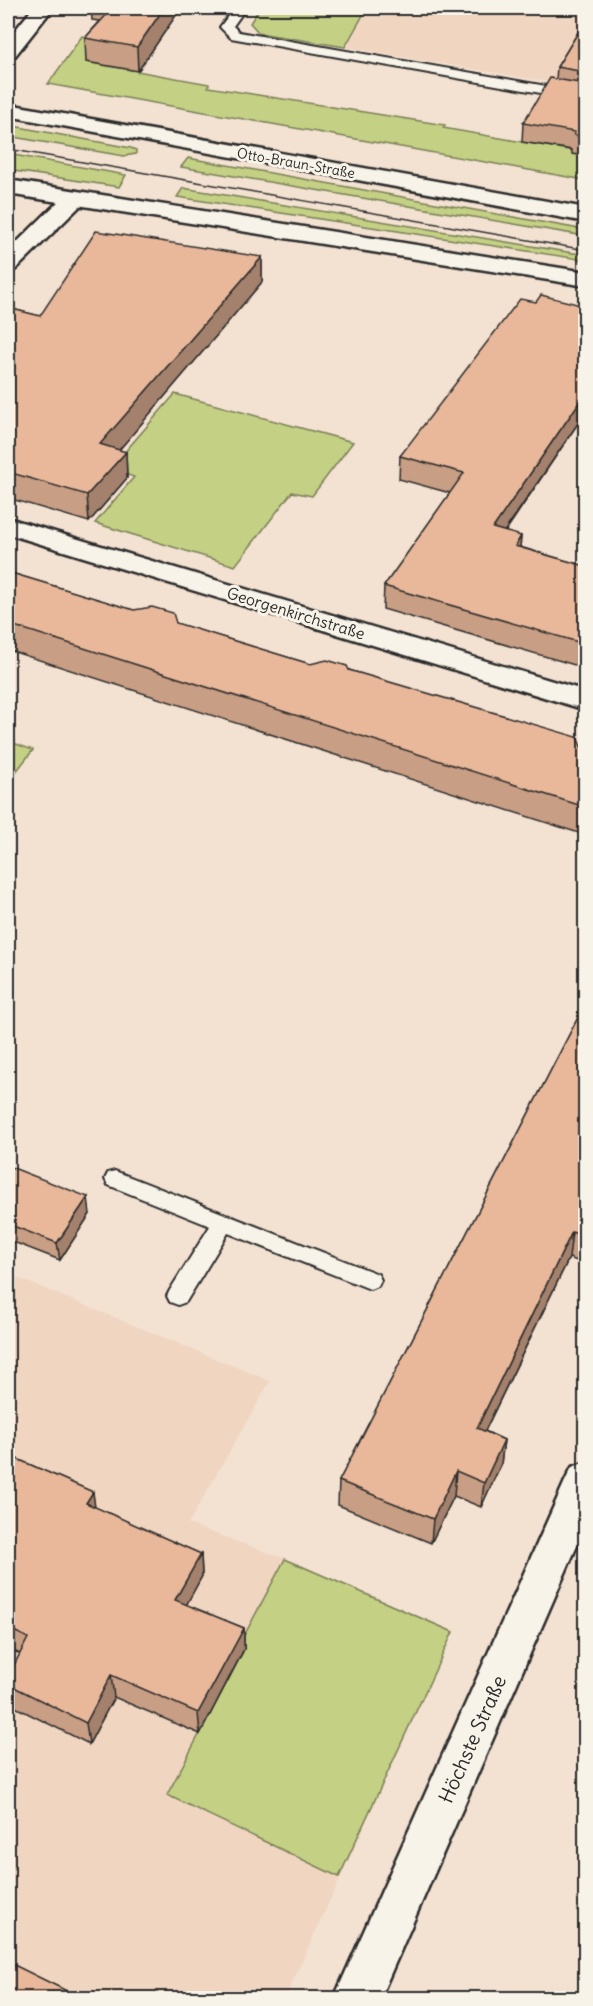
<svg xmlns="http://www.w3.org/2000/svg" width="593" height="2006" font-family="Delius,sans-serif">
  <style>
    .built { fill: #f0d5c0 }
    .green { fill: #c4d083; stroke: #787e57; stroke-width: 1.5 }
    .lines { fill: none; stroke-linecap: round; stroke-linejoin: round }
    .service-casing { stroke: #2b2b2b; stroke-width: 4 }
    .minor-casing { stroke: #2b2b2b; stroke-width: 5 }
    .primary-casing { stroke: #2b2b2b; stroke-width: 5 }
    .service { fill: #f7f3e8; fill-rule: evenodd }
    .minor { fill: #f7f3e8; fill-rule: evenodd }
    .primary { fill: #f7f3e8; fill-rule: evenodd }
    .tram { stroke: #2b2b2b; stroke-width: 1.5 }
    .wall { fill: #c89e84; stroke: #2b2b2b; stroke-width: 1.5 }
    .shaded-wall { fill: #a3816c; stroke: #2b2b2b; stroke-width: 1.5 }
    .building { fill: #e9b89a; stroke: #2b2b2b; stroke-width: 1.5 }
    .labels { text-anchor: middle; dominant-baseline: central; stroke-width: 6; stroke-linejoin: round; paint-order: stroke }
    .far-street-label { font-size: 14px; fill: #2b2b2b; stroke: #f7f3e8 }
    .street-label { font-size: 16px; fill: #2b2b2b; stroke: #f7f3e8 }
    .near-street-label { font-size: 20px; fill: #2b2b2b; stroke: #f7f3e8 }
  </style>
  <rect width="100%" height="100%" fill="#f3e1d1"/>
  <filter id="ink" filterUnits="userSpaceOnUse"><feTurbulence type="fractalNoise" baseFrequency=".0167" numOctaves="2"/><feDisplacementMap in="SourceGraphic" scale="12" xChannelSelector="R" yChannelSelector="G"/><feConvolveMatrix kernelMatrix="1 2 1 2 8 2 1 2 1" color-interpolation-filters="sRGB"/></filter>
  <g filter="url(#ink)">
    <g class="built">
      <path d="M 367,8 L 585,8 L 585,88 L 345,47 Z"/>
      <path d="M 8,1274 L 270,1381 L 188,1524 L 285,1559 L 453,1632 L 285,1998 L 8,1998 Z"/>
    </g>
    <g class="green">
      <path d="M 260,8 L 367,8 L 345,47 L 259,33 L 250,23 Z"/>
      <path d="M 82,36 L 107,40 L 87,62 L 209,84 L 208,87 L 445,125 L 443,128 L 574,151 L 585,156 L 585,180 L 48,84 Z"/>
      <path d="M 8,125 L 131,148 L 136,150 L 136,154 L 124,156 L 8,136 Z"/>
      <path d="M 8,154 L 126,175 L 119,187 L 8,170 Z"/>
      <path d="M 188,158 L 585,230 L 585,236 L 181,167 Z"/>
      <path d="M 183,188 L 585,255 L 585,260 L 177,197 Z"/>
      <path d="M 175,394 L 353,442 L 312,496 L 292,492 L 235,566 L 95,523 L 134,477 L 110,469 Z"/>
      <path d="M 8,741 L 33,750 L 8,782 Z"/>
      <path d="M 285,1559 L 453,1632 L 339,1877 L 167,1795 L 243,1652 L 238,1647 Z"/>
    </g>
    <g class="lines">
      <defs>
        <g id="service">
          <path d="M 234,8 L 246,8 L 233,26 L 239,32 L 586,93 L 586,101 L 231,38 L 220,27 Z"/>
          <path d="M 115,1171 L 378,1274 L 381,1280 L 378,1286 L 370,1289 L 228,1233 L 186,1302 L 178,1305 L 170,1302 L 167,1296 L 170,1290 L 210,1226 L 108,1185 L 105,1179 L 108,1173 Z"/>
        </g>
        <g id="minor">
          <path d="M 33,8 L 53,8 L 15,56 L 8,58 L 8,39 Z"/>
          <path d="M 75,191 L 83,193 L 86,198 L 83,203 L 16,269 L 8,271 L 8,251 L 67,193 Z"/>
          <path d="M 8,518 L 586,691 L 586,710 L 8,534 Z"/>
          <path d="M 586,1462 L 586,1525 L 380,1998 L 334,1998 L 566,1479 L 572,1467 Z"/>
        </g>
        <g id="primary">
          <path d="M 8,104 L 586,208 L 586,222 L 8,116 Z"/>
          <path d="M 8,180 L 586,272 L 586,286 L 8,194 Z"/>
        </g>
      </defs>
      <use href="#service" class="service-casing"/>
      <use href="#minor" class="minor-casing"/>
      <use href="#primary" class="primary-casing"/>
      <use href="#service" class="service"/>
      <use href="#minor" class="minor"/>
      <use href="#primary" class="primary"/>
      <path class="tram" d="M 8,149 L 586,250"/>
    </g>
    <g class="wall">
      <path d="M 91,8 L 181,8 L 138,71 L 86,62 L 85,38 L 100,21 L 92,20 Z"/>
      <path d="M 585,21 L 585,156 L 572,154 L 572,150 L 522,142 L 523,123 L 556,79 L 557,67 Z"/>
      <path d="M 262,257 L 262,282 L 119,450 L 126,452 L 127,478 L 89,522 L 8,498 L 8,308 L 40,316 Z"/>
      <path d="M 536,302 L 585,413 L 505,532 L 521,536 L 520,547 L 585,566 L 585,668 L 383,609 L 384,586 L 450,493 L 399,479 L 400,456 Z"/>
      <path d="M 8,572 L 310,664 L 349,670 L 585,749 L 585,835 L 8,650 Z"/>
      <path d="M 585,1004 L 585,1264 L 569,1258 L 485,1431 L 504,1440 L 501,1464 L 481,1507 L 454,1496 L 431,1543 L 338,1505 L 339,1481 Z"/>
      <path d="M 8,1166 L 90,1214 L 60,1260 L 8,1240 Z"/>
      <path d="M 8,1455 L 93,1492 L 94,1507 L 201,1554 L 202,1576 L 186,1605 L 244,1628 L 244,1649 L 200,1734 L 114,1697 L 89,1744 L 9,1704 L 8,1696 L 8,1677 L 20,1654 L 8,1648 Z"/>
    </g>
    <g class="shaded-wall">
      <path d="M 164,8 L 181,8 L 138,71 L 137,47 Z"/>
      <path d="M 262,257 L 262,282 L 102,470 L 100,444 Z"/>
      <path d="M 585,394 L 585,413 L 491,551 L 493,528 Z"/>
      <path d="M 126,452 L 127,478 L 89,522 L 87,495 Z"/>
      <path d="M 521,536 L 519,559 L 515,546 Z"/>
      <path d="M 88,1197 L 90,1214 L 60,1260 L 57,1243 Z"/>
      <path d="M 572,1232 L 569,1258 L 474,1453 L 477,1428 Z"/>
      <path d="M 504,1440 L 501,1464 L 481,1507 L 484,1483 Z"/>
      <path d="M 456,1471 L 454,1496 L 431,1543 L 433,1519 Z"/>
      <path d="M 93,1492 L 96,1515 L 86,1503 Z"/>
      <path d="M 201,1554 L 202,1576 L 177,1622 L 175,1600 Z"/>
      <path d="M 244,1628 L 244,1649 L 200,1734 L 198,1713 Z"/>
      <path d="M 111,1675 L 114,1697 L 89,1744 L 86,1723 Z"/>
    </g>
    <g class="building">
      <path d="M 113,8 L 164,8 L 137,47 L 85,38 Z"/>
      <path d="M 585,21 L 585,72 L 557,67 Z"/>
      <path d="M 550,78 L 585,84 L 585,137 L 574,135 L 575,132 L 523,123 Z"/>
      <path d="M 96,231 L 262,257 L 100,444 L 126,452 L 87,495 L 8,472 L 8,308 L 40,316 Z"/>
      <path d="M 541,295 L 585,306 L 585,394 L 493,528 L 521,536 L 515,546 L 585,566 L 585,644 L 384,586 L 464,473 L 400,456 L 520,299 L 536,302 Z"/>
      <path d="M 8,572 L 134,610 L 152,607 L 173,613 L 176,623 L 310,664 L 327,660 L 347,666 L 349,670 L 577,737 L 582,749 L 585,749 L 585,807 L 8,624 Z"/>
      <path d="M 585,1004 L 585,1237 L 572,1232 L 477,1428 L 504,1440 L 484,1483 L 456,1471 L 433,1519 L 339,1481 Z"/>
      <path d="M 8,1166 L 88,1197 L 57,1243 L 8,1224 Z"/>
      <path d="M 8,1455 L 93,1492 L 86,1503 L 201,1554 L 175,1600 L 244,1628 L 198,1713 L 111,1675 L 86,1723 L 8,1684 L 8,1677 L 28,1638 L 8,1628 Z"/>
      <path d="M 8,1962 L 81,1998 L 8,1998 Z"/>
    </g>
  </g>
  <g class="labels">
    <g class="far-street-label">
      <text transform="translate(296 163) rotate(10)">Otto-Braun-Straße</text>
    </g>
    <g class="street-label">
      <text transform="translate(296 613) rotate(17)">Georgenkirchstraße</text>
    </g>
    <g class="near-street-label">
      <text transform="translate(472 1739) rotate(-66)">Höchste Straße</text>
    </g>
  </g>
  <rect width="593" height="2006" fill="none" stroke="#f7f3e8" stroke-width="30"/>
  <rect x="15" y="15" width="563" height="1976" fill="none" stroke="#2b2b2b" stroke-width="2" filter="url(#ink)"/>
</svg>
